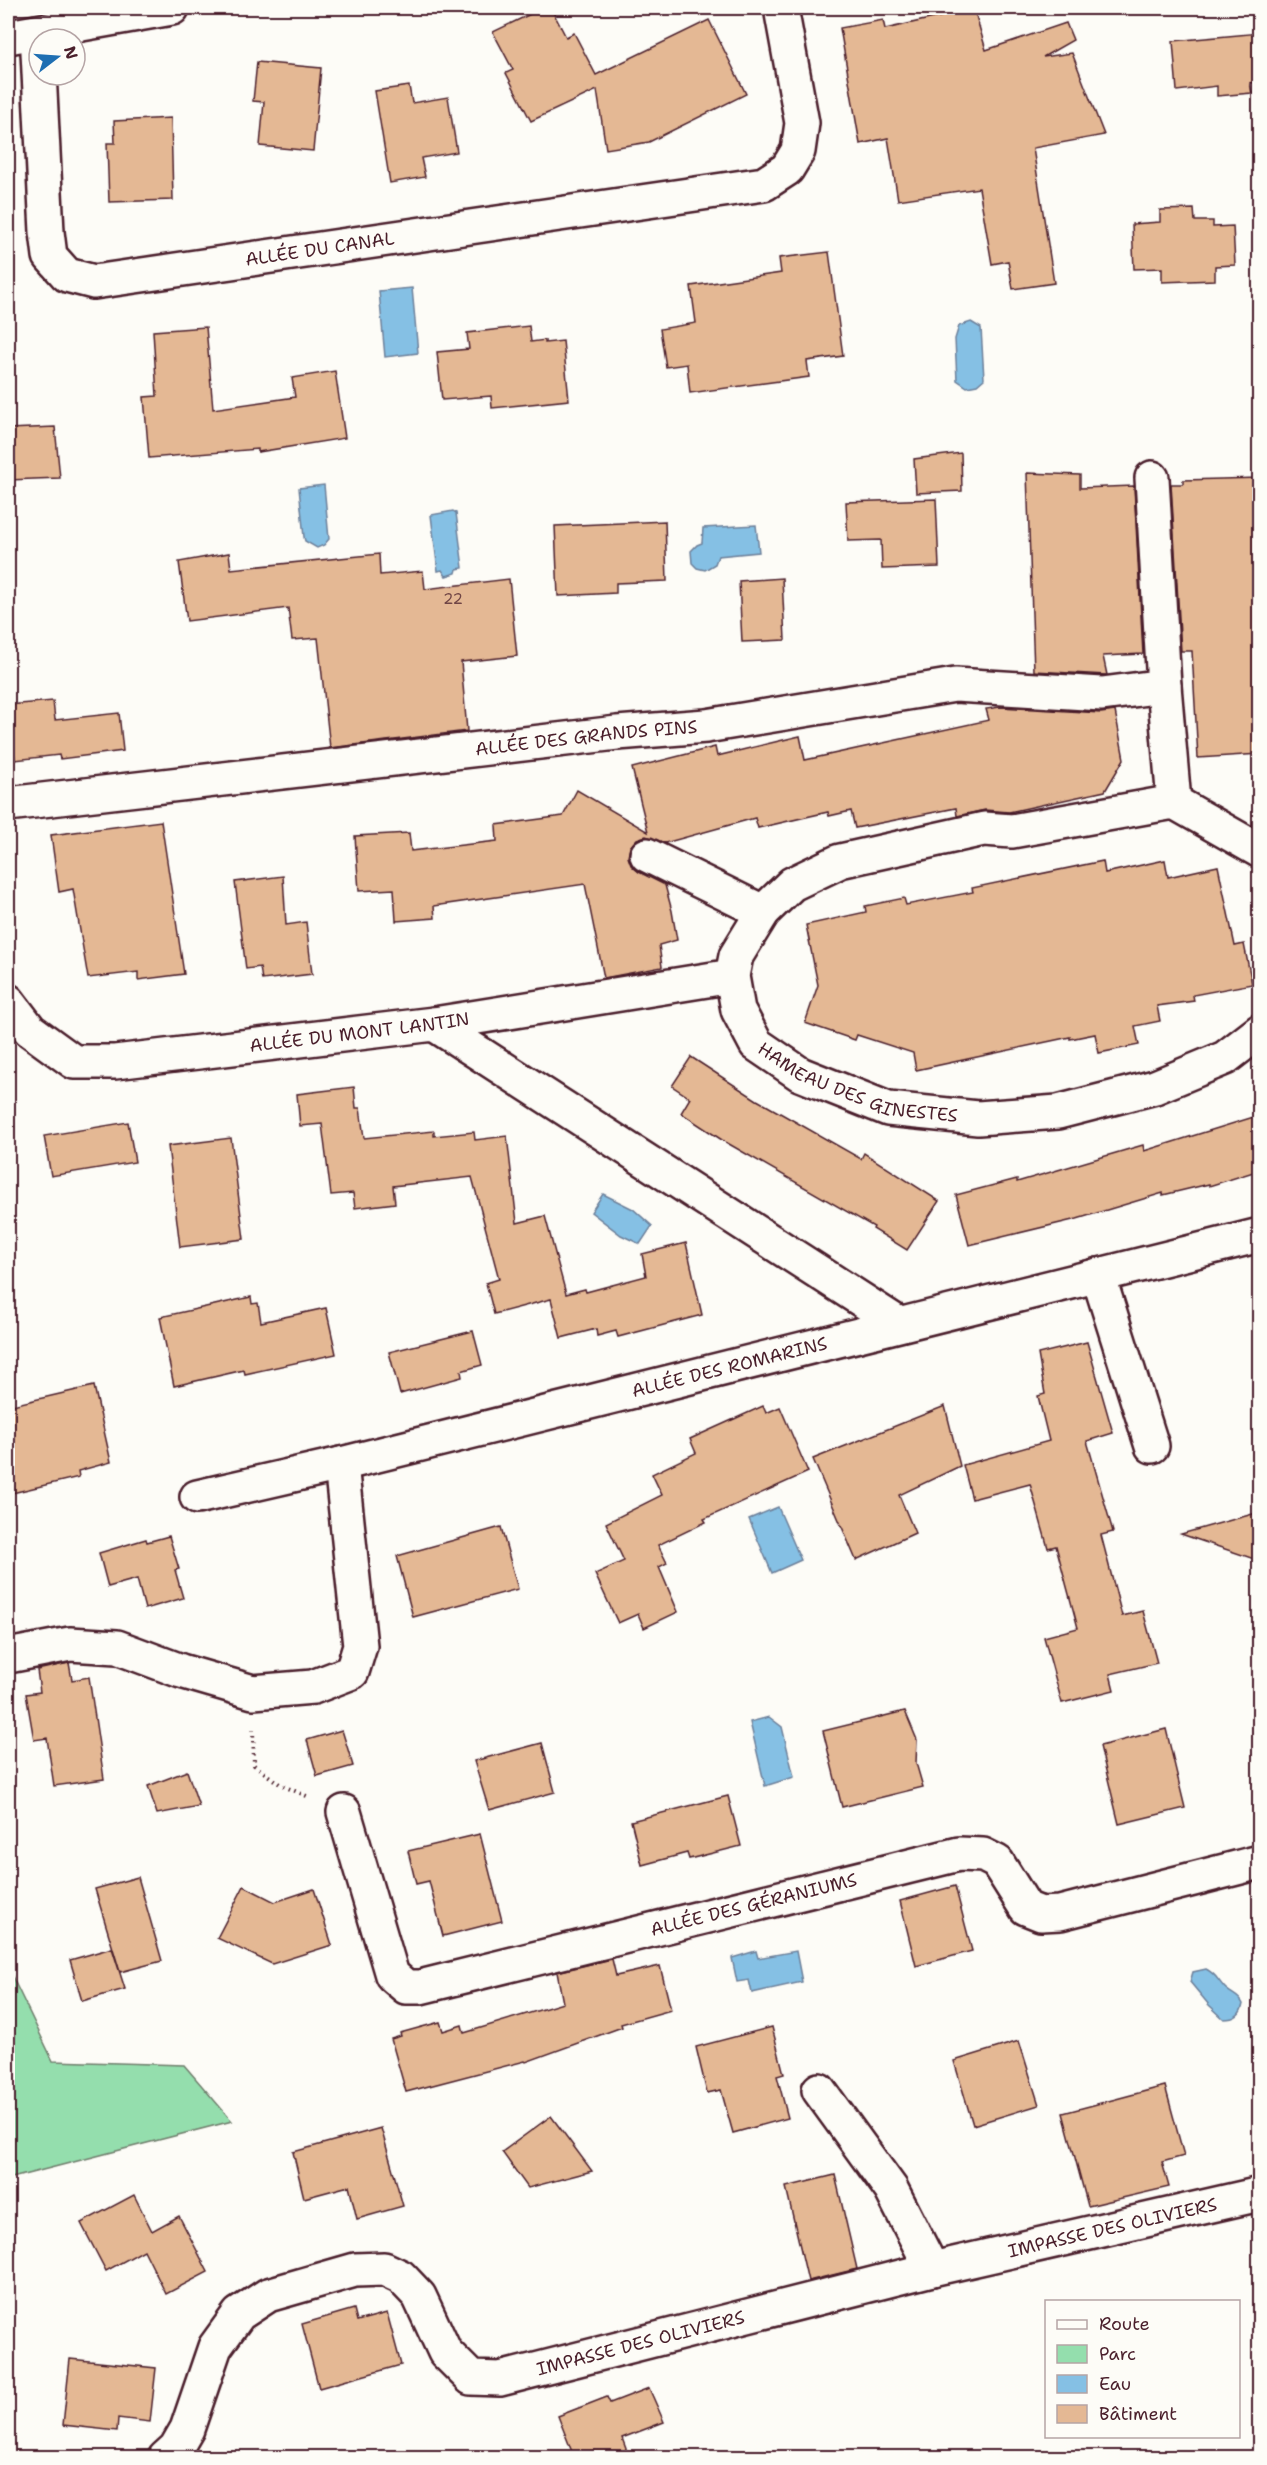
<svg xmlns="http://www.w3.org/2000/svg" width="1267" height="2465" font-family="'Shantell Sans',sans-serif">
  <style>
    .green { fill: #94dead; stroke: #6f7e6c; stroke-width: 1.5 }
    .water { fill: #85c0e4; stroke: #6d809a; stroke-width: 1.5 }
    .building { fill: #e4b894; stroke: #4a1f2b; stroke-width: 1.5 }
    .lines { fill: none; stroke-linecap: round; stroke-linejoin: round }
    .minor-casing { stroke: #4a1f2b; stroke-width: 38 }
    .path { stroke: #4a1f2b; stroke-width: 4; stroke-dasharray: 1.5 4.5; stroke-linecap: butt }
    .minor { stroke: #fdfcf7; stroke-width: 33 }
    .labels { text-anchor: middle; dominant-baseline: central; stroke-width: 5; stroke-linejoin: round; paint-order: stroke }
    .number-label { font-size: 15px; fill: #704545 }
    .street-label { font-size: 18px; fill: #4a1f2b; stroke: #fdfcf7 }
  </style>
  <rect width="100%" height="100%" fill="#fdfcf7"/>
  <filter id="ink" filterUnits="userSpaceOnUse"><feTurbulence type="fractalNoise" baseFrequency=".0167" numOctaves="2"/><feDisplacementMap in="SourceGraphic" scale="12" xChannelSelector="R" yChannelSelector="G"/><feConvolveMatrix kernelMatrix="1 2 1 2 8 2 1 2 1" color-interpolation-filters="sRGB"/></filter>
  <g filter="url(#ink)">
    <path class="green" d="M 8,1968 L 53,2061 L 184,2065 L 232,2121 L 8,2179 Z"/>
    <g class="water">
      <path d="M 412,288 L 418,353 L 385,357 L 379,291 Z"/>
      <path d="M 971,322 L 981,328 L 984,379 L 977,385 L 967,387 L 957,380 L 955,339 L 959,326 Z"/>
      <path d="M 324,485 L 329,539 L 324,545 L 317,548 L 305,541 L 304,537 L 299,488 Z"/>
      <path d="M 453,511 L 456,513 L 463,568 L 457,569 L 456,573 L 446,576 L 442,570 L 438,571 L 431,515 Z"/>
      <path d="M 756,525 L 759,552 L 718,556 L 715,564 L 705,570 L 697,568 L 692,563 L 691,551 L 697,545 L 702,543 L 703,528 Z"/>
      <path d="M 603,1194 L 633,1209 L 652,1226 L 640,1244 L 621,1235 L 591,1212 Z"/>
      <path d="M 778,1507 L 801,1560 L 772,1573 L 749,1519 Z"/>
      <path d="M 769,1717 L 782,1727 L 794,1777 L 765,1786 L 750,1722 Z"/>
      <path d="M 756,1951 L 758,1958 L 796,1951 L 802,1982 L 752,1993 L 749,1980 L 737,1982 L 732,1958 Z"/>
      <path d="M 1206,1969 C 1216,1974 1217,1979 1224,1987 C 1230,1994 1239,1995 1243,2004 C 1241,2015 1235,2019 1224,2019 L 1209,2005 L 1190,1982 L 1193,1972 Z"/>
    </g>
    <g class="building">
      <path d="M 543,8 L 551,8 L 566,37 L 574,33 L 596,75 L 709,20 L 746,94 L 649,142 L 606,149 L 597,90 L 531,121 L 506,73 L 513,70 L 493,32 Z"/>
      <path d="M 974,9 L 986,50 L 1066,23 L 1073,40 L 1043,57 L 1072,53 L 1104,135 L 1033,148 L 1054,283 L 1013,289 L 1008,261 L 992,264 L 979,188 L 898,200 L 888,138 L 860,144 L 840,28 L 883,20 L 885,29 Z"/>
      <path d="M 1260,33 L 1260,82 L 1250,83 L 1252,93 L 1217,96 L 1217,86 L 1177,91 L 1173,41 Z"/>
      <path d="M 257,62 L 321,68 L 313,151 L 260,146 L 264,102 L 253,101 Z"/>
      <path d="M 409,86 L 412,103 L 448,97 L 457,152 L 421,158 L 425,177 L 390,183 L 375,91 Z"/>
      <path d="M 171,118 L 173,200 L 109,202 L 107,143 L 115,143 L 114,121 Z"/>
      <path d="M 1194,209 L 1195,221 L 1213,221 L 1213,227 L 1233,226 L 1235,265 L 1215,266 L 1215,280 L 1162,282 L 1162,268 L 1134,269 L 1132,224 L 1160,222 L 1160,210 Z"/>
      <path d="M 829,252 L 843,356 L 807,361 L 809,377 L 690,393 L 687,364 L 666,367 L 660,329 L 696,323 L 691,286 L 781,273 L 779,258 Z"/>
      <path d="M 529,326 L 531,342 L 545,340 L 545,343 L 563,341 L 569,400 L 492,408 L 491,396 L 442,400 L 437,352 L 469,349 L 467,333 Z"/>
      <path d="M 206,327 L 213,409 L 295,397 L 292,378 L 335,371 L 345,438 L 258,452 L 258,449 L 149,458 L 144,397 L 157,396 L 153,331 Z"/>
      <path d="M 55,427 L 60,478 L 8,480 L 8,429 Z"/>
      <path d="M 961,453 L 962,491 L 916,493 L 914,459 Z"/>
      <path d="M 1027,473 L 1080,475 L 1080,488 L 1134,486 L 1143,654 L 1103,656 L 1107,675 L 1034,671 Z"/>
      <path d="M 1260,478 L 1260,754 L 1198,758 L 1192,651 L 1181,651 L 1171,484 L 1183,484 L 1183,480 Z"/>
      <path d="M 936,499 L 939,567 L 882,569 L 881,540 L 848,541 L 846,502 Z"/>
      <path d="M 665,521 L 667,581 L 616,583 L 616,593 L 558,596 L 555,526 Z"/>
      <path d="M 229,553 L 231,569 L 379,554 L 380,575 L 423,571 L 425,589 L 509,579 L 517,656 L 461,662 L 467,731 L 330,748 L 318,638 L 292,640 L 288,608 L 187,621 L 179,562 Z"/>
      <path d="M 782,578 L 785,640 L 742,642 L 739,581 Z"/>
      <path d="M 53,701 L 55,720 L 119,713 L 123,751 L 60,759 L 59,755 L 15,760 L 13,743 L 8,743 L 8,705 Z"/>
      <path d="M 1000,707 L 1101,713 L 1115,711 L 1124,759 L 1105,791 L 1009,812 L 985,810 L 957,816 L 956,808 L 855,828 L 851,811 L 829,816 L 828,812 L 758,828 L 755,818 L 665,843 L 646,836 L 637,839 L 630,847 L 628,857 L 631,865 L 639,872 L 665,885 L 672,911 L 677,940 L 659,945 L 662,967 L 604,978 L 585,884 L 434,906 L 435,918 L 396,921 L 394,889 L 359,891 L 355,836 L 409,833 L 411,851 L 497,841 L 496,825 L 563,816 L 577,790 L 648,832 L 632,768 L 715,747 L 717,756 L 800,736 L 805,760 L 989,720 L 986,709 Z"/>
      <path d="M 161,821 L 184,974 L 138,980 L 138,972 L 88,978 L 73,889 L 59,892 L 51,835 Z"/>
      <path d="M 1165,860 L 1168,877 L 1218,866 L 1235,946 L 1244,944 L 1252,984 L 1193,995 L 1194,1001 L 1157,1006 L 1160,1021 L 1135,1026 L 1139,1045 L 1099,1053 L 1095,1034 L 1070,1039 L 1070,1037 L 916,1070 L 913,1053 L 857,1035 L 855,1040 L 805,1023 L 818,985 L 806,925 L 866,912 L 865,906 L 904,898 L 906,905 L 973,892 L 972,888 L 1103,861 L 1105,873 Z"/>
      <path d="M 283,876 L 286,925 L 306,922 L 312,974 L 262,980 L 260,967 L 246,969 L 235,882 Z"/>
      <path d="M 691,1057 L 757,1100 L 861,1159 L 864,1153 L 939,1201 L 907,1250 L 873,1229 L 874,1227 L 722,1140 L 681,1113 L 690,1098 L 672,1086 Z"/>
      <path d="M 354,1087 L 356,1108 L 360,1108 L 364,1138 L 434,1131 L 434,1136 L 474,1132 L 475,1140 L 507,1136 L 517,1223 L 545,1216 L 566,1294 L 585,1289 L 586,1292 L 646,1276 L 642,1254 L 686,1243 L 702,1315 L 618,1337 L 616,1331 L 597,1336 L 596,1329 L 561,1338 L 551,1299 L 494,1314 L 486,1283 L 499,1279 L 472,1177 L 393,1186 L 395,1203 L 355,1208 L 353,1193 L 331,1195 L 322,1124 L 300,1126 L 297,1094 Z"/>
      <path d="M 1260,1115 L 1260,1170 L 1209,1186 L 1209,1184 L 1163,1195 L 1163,1193 L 1077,1219 L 969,1245 L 956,1195 L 1017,1179 L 1017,1182 L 1143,1145 L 1144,1151 Z"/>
      <path d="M 128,1122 L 135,1162 L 51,1176 L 44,1136 Z"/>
      <path d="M 231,1138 L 244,1239 L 180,1247 L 168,1146 Z"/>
      <path d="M 251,1297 L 252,1304 L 258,1303 L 261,1322 L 326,1308 L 336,1354 L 245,1374 L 244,1370 L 174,1386 L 160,1317 Z"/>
      <path d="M 473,1331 L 482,1365 L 461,1371 L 462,1377 L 400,1394 L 389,1352 Z"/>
      <path d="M 1087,1342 L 1113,1433 L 1087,1441 L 1113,1532 L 1101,1535 L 1122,1616 L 1143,1611 L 1157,1663 L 1110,1674 L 1114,1690 L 1062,1703 L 1044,1637 L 1078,1628 L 1056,1546 L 1048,1548 L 1030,1484 L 972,1499 L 963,1465 L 1049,1441 L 1038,1396 L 1045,1394 L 1038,1354 Z"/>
      <path d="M 94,1386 L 111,1462 L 78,1471 L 79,1477 L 8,1494 L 8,1406 Z"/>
      <path d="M 763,1406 L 766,1413 L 780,1407 L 808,1472 L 704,1519 L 706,1522 L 658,1545 L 667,1563 L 659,1567 L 678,1612 L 644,1628 L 638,1614 L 618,1623 L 595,1574 L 624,1561 L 606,1523 L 662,1495 L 652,1474 L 696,1453 L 690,1439 Z"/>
      <path d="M 945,1406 L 960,1466 L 899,1495 L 915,1533 L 856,1560 L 813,1459 Z"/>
      <path d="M 1260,1512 L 1260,1561 L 1181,1534 Z"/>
      <path d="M 501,1527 L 518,1589 L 413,1617 L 397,1556 Z"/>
      <path d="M 169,1536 L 179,1569 L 175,1570 L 183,1598 L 145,1609 L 137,1579 L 108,1587 L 99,1553 L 146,1539 L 147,1542 Z"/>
      <path d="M 69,1663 L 72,1680 L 89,1677 L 104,1779 L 54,1786 L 47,1738 L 34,1740 L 26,1694 L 40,1692 L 37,1670 Z"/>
      <path d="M 905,1711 L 917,1740 L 916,1763 L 923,1787 L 842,1807 L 823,1731 Z"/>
      <path d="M 1166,1729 L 1185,1808 L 1119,1824 L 1100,1746 Z"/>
      <path d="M 342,1730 L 353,1766 L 317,1776 L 307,1740 Z"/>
      <path d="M 542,1743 L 555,1792 L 489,1810 L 474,1761 Z"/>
      <path d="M 187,1771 L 199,1806 L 157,1814 L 148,1786 Z"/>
      <path d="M 728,1796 L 741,1846 L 689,1859 L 687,1853 L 642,1865 L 631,1821 Z"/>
      <path d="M 480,1834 L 502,1921 L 443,1936 L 429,1881 L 416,1884 L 408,1851 Z"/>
      <path d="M 138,1877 L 162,1961 L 120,1972 L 95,1889 Z"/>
      <path d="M 244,1886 L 275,1902 L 314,1889 L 332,1945 L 272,1964 L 217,1938 Z"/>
      <path d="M 955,1886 L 972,1951 L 916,1966 L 900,1901 Z"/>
      <path d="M 112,1948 L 125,1989 L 82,2001 L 70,1960 Z"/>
      <path d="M 612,1959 L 616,1976 L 660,1966 L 671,2010 L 621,2024 L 622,2027 L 526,2062 L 525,2061 L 406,2092 L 391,2039 L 401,2036 L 400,2033 L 440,2022 L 443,2031 L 462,2025 L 464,2033 L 563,2003 L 557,1972 Z"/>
      <path d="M 772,2027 L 784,2074 L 777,2076 L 788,2118 L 733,2133 L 721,2090 L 707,2093 L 696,2047 Z"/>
      <path d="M 1019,2041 L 1039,2105 L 973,2125 L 954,2061 Z"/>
      <path d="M 1165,2086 L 1184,2156 L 1162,2162 L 1169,2187 L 1088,2206 L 1063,2113 Z"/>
      <path d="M 551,2116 L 592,2171 L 528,2188 L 502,2152 Z"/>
      <path d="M 381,2128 L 403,2206 L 357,2219 L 349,2186 L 304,2198 L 293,2152 Z"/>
      <path d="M 835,2175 L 857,2269 L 808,2281 L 786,2187 Z"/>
      <path d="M 134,2195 L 152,2231 L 179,2216 L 208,2272 L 166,2294 L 144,2250 L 106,2271 L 81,2223 Z"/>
      <path d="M 354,2309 L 357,2321 L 387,2313 L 401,2365 L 319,2388 L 302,2324 Z"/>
      <path d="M 70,2359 L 156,2368 L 150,2422 L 118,2418 L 117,2431 L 63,2425 Z"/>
      <path d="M 649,2388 L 664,2422 L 622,2438 L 629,2457 L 574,2457 L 558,2416 L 607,2397 L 610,2403 Z"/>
    </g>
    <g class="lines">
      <defs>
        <g id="minor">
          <path id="s1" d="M 37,32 L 47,232 L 50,256 L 67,275 L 94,282 L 764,184 L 787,169 L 798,151 L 802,123 L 781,8"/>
          <path d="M 8,37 L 172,8"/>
          <path d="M 1152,478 L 1164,686 L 1174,802"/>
          <path id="s2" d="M 8,804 L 617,733 L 706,726 L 955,685 L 1102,694 L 1164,686"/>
          <path id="s3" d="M 1260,851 L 1174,802 L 1012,831 L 984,829 L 840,861 L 792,884 L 763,912 L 736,956 L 732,976 L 738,1010 L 756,1044 L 800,1074 L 888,1109 L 978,1118 L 1058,1112 L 1155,1087 L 1225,1058 L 1260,1031"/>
          <path d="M 647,855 L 763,912"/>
          <path id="s4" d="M 8,1001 L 30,1030 L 74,1062 L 115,1062 L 434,1024 L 732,976"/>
          <path d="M 434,1024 L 899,1324"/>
          <path d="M 1098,1275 L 1152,1446"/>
          <path id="s5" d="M 197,1497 L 341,1464 L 1260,1235"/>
          <path d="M 8,1656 L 70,1644 L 117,1647 L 181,1671 L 253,1692 L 313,1687 L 352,1672 L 360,1646 L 341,1464"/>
          <path id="s6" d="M 344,1812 L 392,1975 L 406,1987 L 420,1987 L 959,1854 L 983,1855 L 997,1862 L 1026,1908 L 1041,1914 L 1060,1913 L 1260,1862"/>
          <path d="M 819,2090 L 891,2189 L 932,2269"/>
          <path id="s7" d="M 165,2458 L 176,2448 L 187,2429 L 215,2347 L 239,2314 L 268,2295 L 355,2270 L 384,2269 L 401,2277 L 419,2296 L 445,2352 L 471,2378 L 500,2379 L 932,2269 L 1260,2194"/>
        </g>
      </defs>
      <use href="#minor" class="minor-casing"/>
      <path class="path" d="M 253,1729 L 254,1765 L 281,1785 L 309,1797"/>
      <use href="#minor" class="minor"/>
    </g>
  </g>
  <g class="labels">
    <g class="number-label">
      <text x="453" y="599">22</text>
    </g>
    <g class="street-label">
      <text stroke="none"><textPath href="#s1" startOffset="506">ALLÉE DU CANAL</textPath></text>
      <text stroke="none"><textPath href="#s2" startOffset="582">ALLÉE DES GRANDS PINS</textPath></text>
      <text stroke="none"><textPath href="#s4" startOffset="378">ALLÉE DU MONT LANTIN</textPath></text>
      <text stroke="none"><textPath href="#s3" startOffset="789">HAMEAU DES GINESTES</textPath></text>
      <text stroke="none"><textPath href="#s5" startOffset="548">ALLÉE DES ROMARINS</textPath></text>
      <text stroke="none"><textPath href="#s6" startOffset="546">ALLÉE DES GÉRANIUMS</textPath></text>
      <text stroke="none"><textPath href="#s7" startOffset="1122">IMPASSE DES OLIVIERS</textPath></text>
      <text stroke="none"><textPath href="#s7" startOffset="636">IMPASSE DES OLIVIERS</textPath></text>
    </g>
  </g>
  <rect width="1267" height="2465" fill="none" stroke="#fdfcf7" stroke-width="30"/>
  <rect x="15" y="15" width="1237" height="2435" fill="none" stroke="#4a1f2b" stroke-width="2" filter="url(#ink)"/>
  <rect x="1045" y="2300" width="195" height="138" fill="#fdfcf7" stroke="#b5a4a5" stroke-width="1.5"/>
  <rect x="1057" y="2320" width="30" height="9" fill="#fdfcf7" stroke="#b5a4a5" stroke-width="1.5"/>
  <text x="1099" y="2330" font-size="18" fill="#4a1f2b">Route</text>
  <rect x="1057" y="2345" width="30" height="18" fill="#94dead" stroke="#b5a4a5" stroke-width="1.5"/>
  <text x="1099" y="2360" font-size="18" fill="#4a1f2b">Parc</text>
  <rect x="1057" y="2375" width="30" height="18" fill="#85c0e4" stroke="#b5a4a5" stroke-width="1.5"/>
  <text x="1099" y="2390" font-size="18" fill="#4a1f2b">Eau</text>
  <rect x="1057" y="2405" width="30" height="18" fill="#e4b894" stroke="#b5a4a5" stroke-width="1.5"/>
  <text x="1099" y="2420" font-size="18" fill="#4a1f2b">Bâtiment</text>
  <g transform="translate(57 57) rotate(73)"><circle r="28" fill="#fdfcf7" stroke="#b5a4a5" stroke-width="1.5"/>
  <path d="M0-4.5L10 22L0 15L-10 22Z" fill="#1f6fb2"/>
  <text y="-9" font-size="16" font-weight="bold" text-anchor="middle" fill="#4a1f2b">N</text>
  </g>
</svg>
